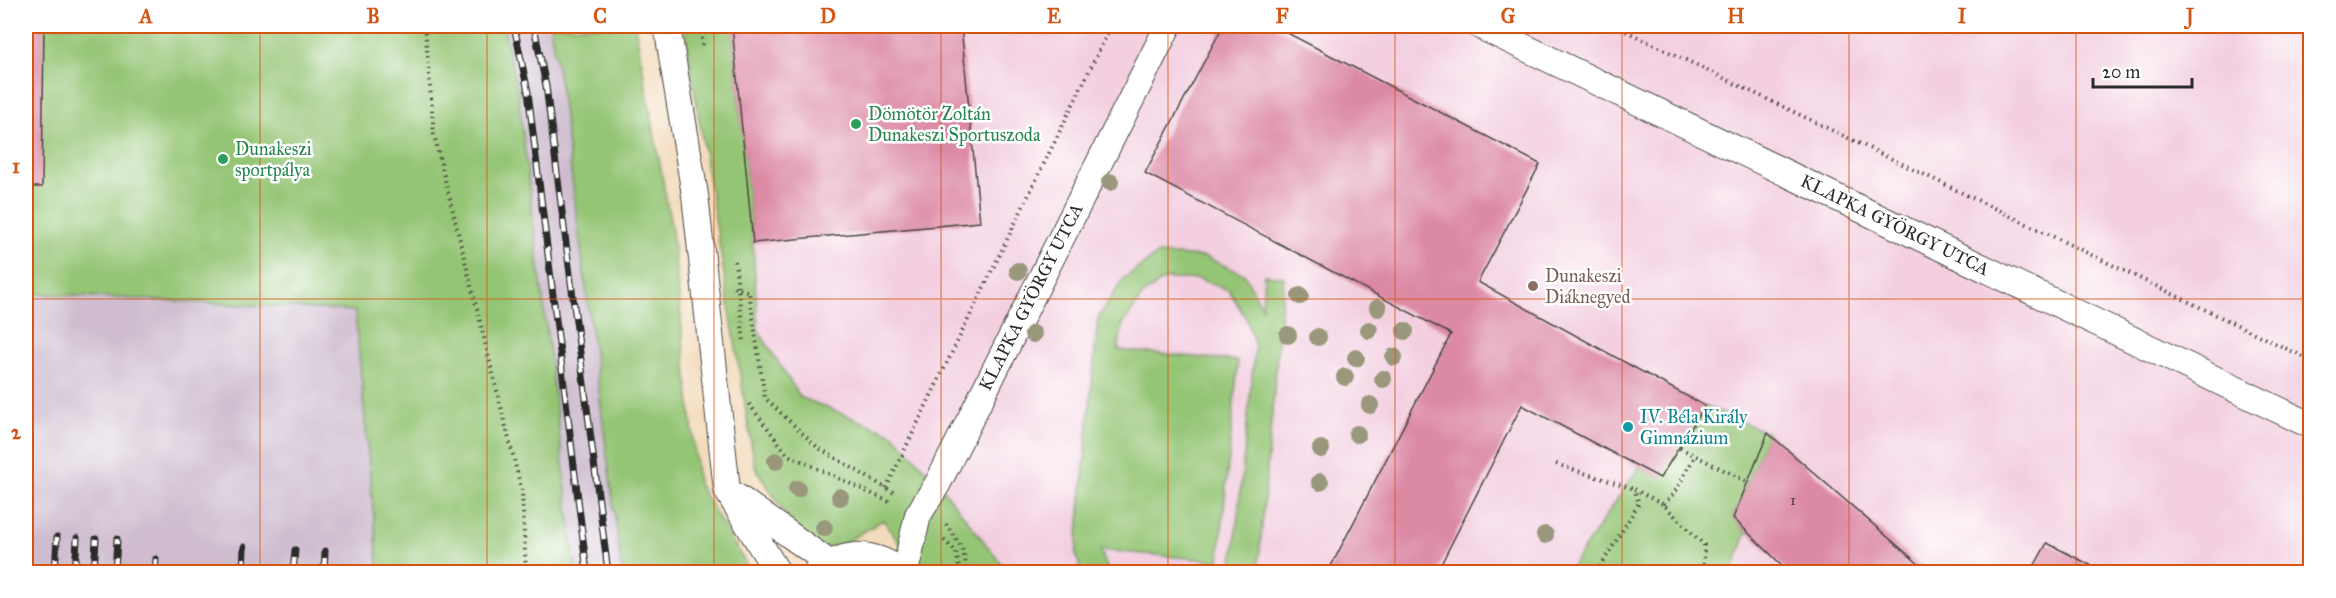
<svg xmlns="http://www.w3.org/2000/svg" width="2336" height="598" font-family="'IM FELL Great Primer',serif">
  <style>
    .built { fill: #f3cfe0 }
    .industrial { fill: #cfbdcf }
    .green { fill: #94c574; stroke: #607850; stroke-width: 1.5 }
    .building { fill: #dc89a4 }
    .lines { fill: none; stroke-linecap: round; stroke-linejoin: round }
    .street-casing { stroke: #494641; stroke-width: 28 }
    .path { stroke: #494641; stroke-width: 4; stroke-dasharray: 1.5 4.5; stroke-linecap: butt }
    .street { stroke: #fff; stroke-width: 26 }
    .rail-casing { stroke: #2b2b2b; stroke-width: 7 }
    .rail { stroke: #fff; stroke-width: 4.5; stroke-dasharray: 14; stroke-linecap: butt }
    .tree { fill: #99987b }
    .grid { fill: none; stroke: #d5540f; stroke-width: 1.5; stroke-opacity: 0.55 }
    .leisure-dot { fill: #2e9e5b; stroke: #fff; stroke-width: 2 }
    .education-dot { fill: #8d6e63; stroke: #fff; stroke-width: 2 }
    .culture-dot { fill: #0f9aa8; stroke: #fff; stroke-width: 2 }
    .labels { text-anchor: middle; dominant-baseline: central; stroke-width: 5; stroke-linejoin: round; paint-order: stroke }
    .number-label { font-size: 15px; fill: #574249 }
    .leisure-label { font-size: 18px; fill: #27864d; stroke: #fff; text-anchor: start }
    .street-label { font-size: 18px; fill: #2b2b2b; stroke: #fff }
    .education-label { font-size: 18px; fill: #785e54; stroke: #fff; text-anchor: start }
    .culture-label { font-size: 18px; fill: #0d838f; stroke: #fff; text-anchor: start }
    .neatline { fill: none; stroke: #d5540f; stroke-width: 2 }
    .grid-label { font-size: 20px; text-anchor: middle; font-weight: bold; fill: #d5540f }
  </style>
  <rect width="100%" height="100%" fill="#fff"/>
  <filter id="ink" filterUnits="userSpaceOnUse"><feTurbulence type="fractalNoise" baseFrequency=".0167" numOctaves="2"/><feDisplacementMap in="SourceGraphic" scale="12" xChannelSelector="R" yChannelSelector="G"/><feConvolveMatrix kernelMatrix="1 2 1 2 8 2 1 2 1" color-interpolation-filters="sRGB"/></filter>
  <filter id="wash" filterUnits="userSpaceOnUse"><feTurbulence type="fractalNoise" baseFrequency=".008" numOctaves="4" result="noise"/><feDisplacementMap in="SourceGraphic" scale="24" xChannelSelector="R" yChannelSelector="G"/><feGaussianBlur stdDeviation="1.35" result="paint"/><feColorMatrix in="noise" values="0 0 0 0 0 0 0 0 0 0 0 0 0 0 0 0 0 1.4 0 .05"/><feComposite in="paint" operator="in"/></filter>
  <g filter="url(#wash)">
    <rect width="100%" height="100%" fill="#f3dcbd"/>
    <path class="built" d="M 732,26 L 2310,26 L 2310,572 L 1000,572 L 1001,563 L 893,434 L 800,397 L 758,330 L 753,243 Z"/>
    <g class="industrial">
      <path d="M 503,26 L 550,26 L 560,85 L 622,572 L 576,572 L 518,94 Z"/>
      <path d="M 26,293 L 355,311 L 379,572 L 26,572 Z"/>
    </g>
    <g class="green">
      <path d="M 26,26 L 503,26 L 518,94 L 576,572 L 379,572 L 355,311 L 26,293 Z"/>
      <path d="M 550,26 L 635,26 L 672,231 L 698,484 L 751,572 L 622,572 L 560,85 Z"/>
      <path d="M 684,26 L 732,26 L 753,243 L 758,330 L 800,397 L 893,434 L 938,483 L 1001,563 L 1000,572 L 918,572 L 916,567 L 883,520 L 841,545 L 808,550 L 755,467 Z"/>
      <path d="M 1158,254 L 1205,257 L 1244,274 L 1262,307 L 1264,275 L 1284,277 L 1258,572 L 1228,572 L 1233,563 L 1255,346 L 1247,320 L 1229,290 L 1198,279 L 1165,279 L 1143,295 L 1123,324 L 1118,350 L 1238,361 L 1219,561 L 1101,550 L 1108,572 L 1081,572 L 1076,554 L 1098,318 L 1124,278 Z"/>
      <path d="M 1705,406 L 1768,433 L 1733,518 L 1747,532 L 1732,572 L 1568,572 L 1639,467 L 1660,478 Z"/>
    </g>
    <g id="blocks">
      <g class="building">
        <path d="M 26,26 L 44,26 L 42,187 L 26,187 Z"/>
        <path d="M 732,26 L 961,26 L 980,222 L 753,243 Z"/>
        <path d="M 1223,26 L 1274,26 L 1540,164 L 1478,282 L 1705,406 L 1660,478 L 1522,405 L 1437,572 L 1328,572 L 1451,334 L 1145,173 Z"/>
        <rect x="26" y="211" width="7" height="34"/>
        <path d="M 1768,433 L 1928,572 L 1789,572 L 1733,518 Z"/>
        <path d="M 2047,543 L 2104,572 L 2031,572 Z"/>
      </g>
    </g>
  </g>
  <g filter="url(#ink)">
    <use href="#blocks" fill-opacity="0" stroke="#494641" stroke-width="1.5"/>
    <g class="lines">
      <defs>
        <g id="street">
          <path d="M 667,26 L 695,195 L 727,490 L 777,572"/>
          <path d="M 1480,26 L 2310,425"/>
          <path d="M 737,497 L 829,563"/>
          <path d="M 816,572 C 848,550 872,551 903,572"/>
          <path d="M 905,572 L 918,515 L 938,483 L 1168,26"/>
        </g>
      </defs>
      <use href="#street" class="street-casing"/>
      <g class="path">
        <path d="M 425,26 L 434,135 L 522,492 L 526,572"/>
        <path d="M 700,26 L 703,46"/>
        <path d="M 1615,26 L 2310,360"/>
        <path d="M 735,261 L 744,343"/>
        <path d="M 734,287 L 749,292 L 765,398 L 817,447 L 896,494"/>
        <path d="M 749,404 L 788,455 L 892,503"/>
        <path d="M 1680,448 L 1748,482"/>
        <path d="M 1556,464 L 1634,489"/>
        <path d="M 886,488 L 1111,26"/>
        <path d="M 1664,505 L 1676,490 L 1695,456"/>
        <path d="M 946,524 L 962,548 L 968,572"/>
        <path d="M 944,540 L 956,552 L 960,572"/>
        <path d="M 1597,572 L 1639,503 L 1634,489 L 1664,505 L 1704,545 L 1704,572"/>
      </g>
      <use href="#street" class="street"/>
      <defs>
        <g id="rail">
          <path d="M 514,26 L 528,92 L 587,572"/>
          <path d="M 534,26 L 546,86 L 608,572"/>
          <path d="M 26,572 L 28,536"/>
          <path d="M 55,572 L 57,537"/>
          <path d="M 75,572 L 77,538"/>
          <path d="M 94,572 L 96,539"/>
          <path d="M 115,572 L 117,539"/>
          <path d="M 155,572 L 156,559"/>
          <path d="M 243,572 L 244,547"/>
          <path d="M 293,572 L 295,550"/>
          <path d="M 324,572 L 325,551"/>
        </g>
      </defs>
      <use href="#rail" class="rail-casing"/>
      <use href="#rail" class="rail"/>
    </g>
    <g class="tree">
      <circle cx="1110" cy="182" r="9"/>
      <circle cx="1018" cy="271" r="9"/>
      <circle cx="1300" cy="296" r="9"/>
      <circle cx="1378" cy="308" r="9"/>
      <circle cx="1369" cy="330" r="9"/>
      <circle cx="1405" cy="331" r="9"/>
      <circle cx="1033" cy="334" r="9"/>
      <circle cx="1288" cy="335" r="9"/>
      <circle cx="1318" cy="337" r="9"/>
      <circle cx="1394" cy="357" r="9"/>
      <circle cx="1356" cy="358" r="9"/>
      <circle cx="1345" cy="377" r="9"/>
      <circle cx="1383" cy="379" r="9"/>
      <circle cx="1370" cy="405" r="9"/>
      <circle cx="1357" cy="434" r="9"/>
      <circle cx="1321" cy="449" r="9"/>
      <circle cx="776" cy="461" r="9"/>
      <circle cx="1320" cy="482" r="9"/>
      <circle cx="797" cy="489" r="9"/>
      <circle cx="840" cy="497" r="9"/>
      <circle cx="824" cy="528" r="9"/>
      <circle cx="1545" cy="535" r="9"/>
    </g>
  </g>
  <path class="grid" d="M 260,26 L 260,572M 487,26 L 487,572M 714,26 L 714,572M 941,26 L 941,572M 1168,26 L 1168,572M 1395,26 L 1395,572M 1622,26 L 1622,572M 1849,26 L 1849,572M 2076,26 L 2076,572M 26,299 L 2310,299"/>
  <g class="leisure-dot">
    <circle cx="856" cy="124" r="6"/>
    <circle cx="223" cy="159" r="6"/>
  </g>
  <circle class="education-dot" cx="1533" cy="286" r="6"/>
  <circle class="culture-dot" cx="1628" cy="427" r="6"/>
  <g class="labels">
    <g class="number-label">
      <text x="1793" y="500">1</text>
    </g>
    <g class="leisure-label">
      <text x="868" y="114">Dömötör Zoltán<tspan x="868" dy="21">Dunakeszi Sportuszoda</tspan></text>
      <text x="235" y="149">Dunakeszi<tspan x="235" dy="21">sportpálya</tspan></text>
    </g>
    <g class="street-label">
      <text transform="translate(1895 225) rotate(26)">KLAPKA GYÖRGY UTCA</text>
      <text transform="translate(1031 297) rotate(-63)">KLAPKA GYÖRGY UTCA</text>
    </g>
    <g class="education-label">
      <text x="1545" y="276">Dunakeszi<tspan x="1545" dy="21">Diáknegyed</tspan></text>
    </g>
    <g class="culture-label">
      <text x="1640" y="417">IV. Béla Király<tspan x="1640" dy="21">Gimnázium</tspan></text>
    </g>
  </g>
  <rect width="2336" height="598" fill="none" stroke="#fff" stroke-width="66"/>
  <path d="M2093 78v9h99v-9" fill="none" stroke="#2b2b2b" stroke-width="3"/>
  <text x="2102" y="78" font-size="18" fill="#2b2b2b" stroke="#ffffff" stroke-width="4.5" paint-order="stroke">20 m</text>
  <rect x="33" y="33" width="2270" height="532" class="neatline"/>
  <g class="grid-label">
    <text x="146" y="23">A</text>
    <text x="373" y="23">B</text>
    <text x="600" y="23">C</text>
    <text x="828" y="23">D</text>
    <text x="1054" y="23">E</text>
    <text x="1282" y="23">F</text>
    <text x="1508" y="23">G</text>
    <text x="1736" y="23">H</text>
    <text x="1962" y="23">I</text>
    <text x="2190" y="23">J</text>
    <text x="16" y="173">1</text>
    <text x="16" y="439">2</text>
  </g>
</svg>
